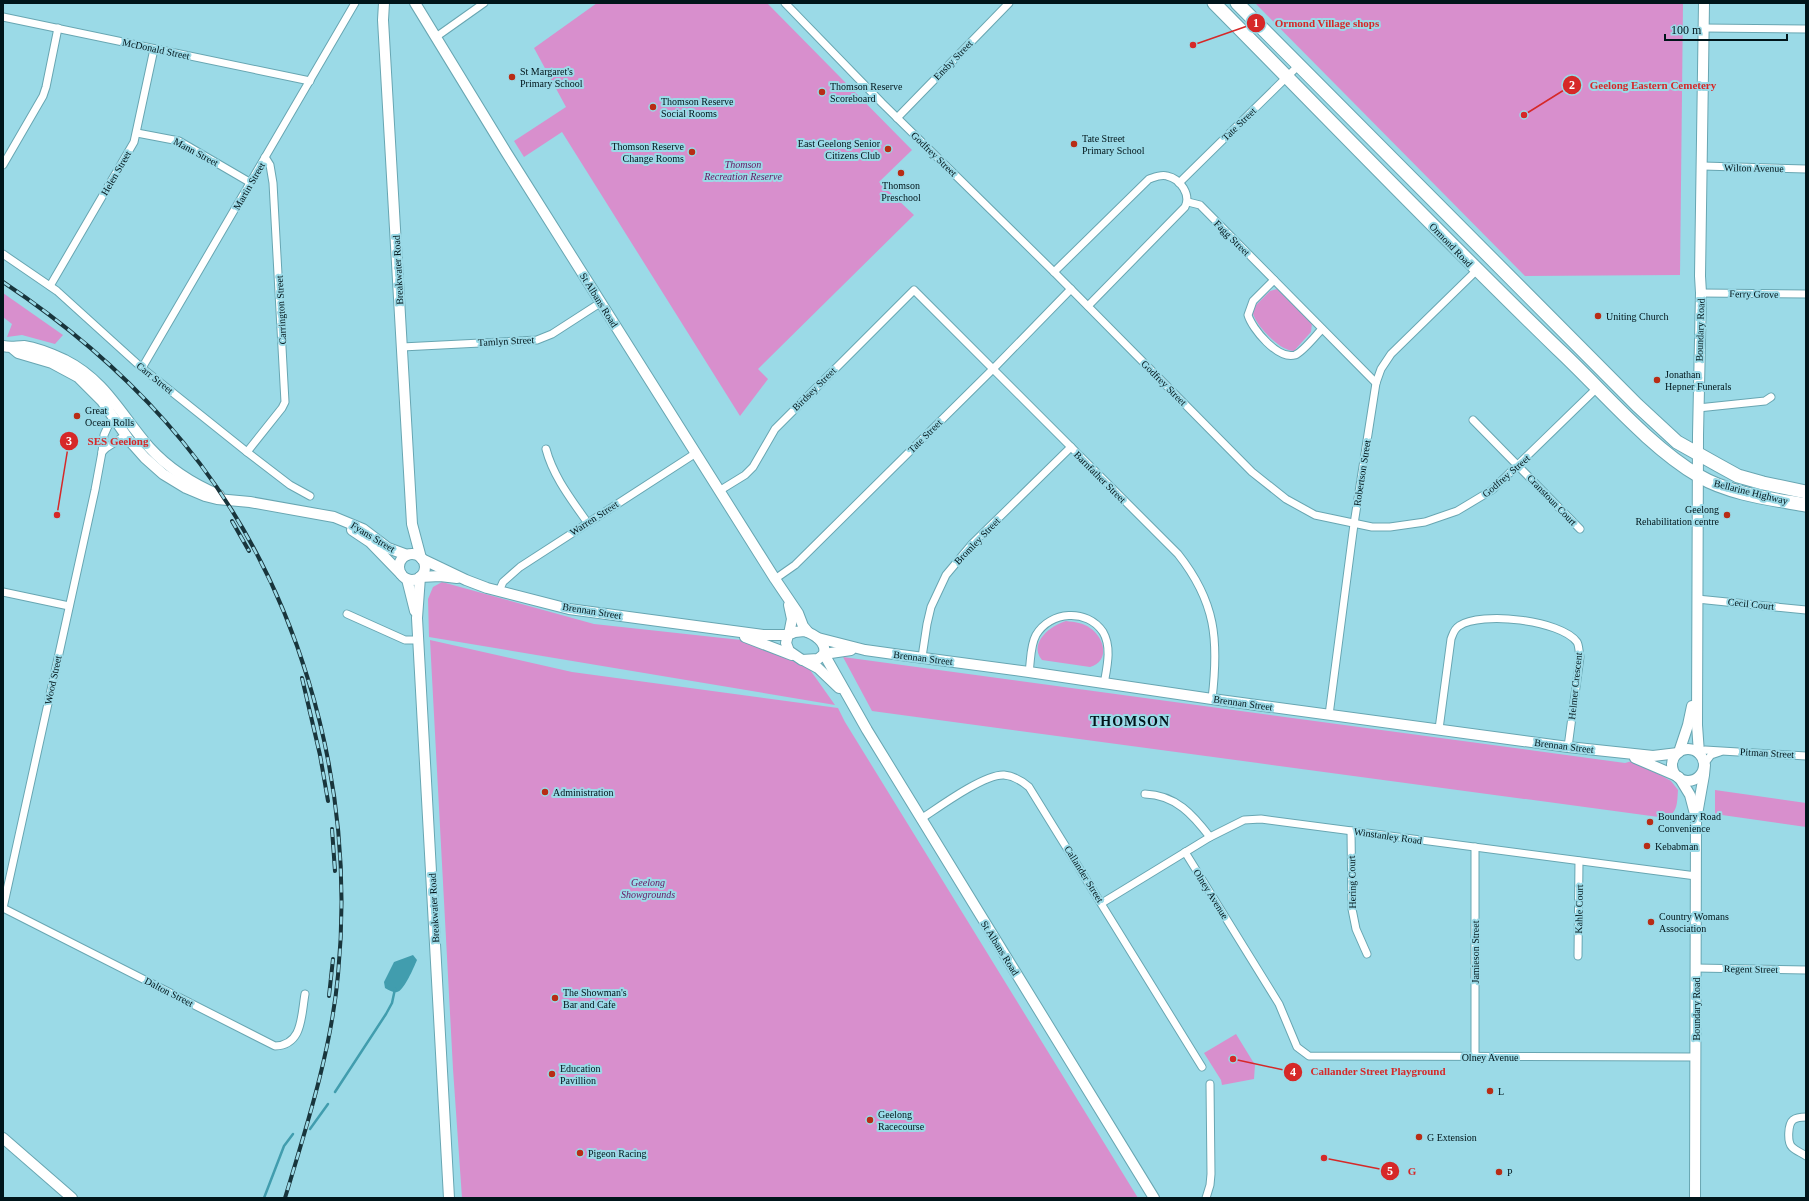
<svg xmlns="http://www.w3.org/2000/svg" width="1809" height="1201" font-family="'Times New Roman',serif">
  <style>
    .green { fill: #d88fcd }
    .water { fill: #419dae }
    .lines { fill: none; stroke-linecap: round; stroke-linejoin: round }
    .stream { stroke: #419dae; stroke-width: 2.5 }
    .street-casing { stroke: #68a6b2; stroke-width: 9 }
    .secondary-casing { stroke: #68a6b2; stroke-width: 12 }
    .highway-casing { stroke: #68a6b2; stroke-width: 15 }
    .street { stroke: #fff; stroke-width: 7 }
    .secondary { stroke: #fff; stroke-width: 10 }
    .highway { stroke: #fff; stroke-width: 13 }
    .rail-casing { stroke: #19353c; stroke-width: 4 }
    .rail { stroke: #9bdae7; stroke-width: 2.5; stroke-dasharray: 8; stroke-linecap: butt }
    .poi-dot { fill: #b82c15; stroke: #9bdae7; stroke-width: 1.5 }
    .labels { text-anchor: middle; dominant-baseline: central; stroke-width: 4; stroke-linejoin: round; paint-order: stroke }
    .street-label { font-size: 10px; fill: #00151a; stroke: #9bdae7 }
    .poi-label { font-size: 10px; fill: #00151a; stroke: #9bdae7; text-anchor: start }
    .park-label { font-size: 10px; font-style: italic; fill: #66145f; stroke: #9bdae7 }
    .district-label { font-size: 14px; font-weight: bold; letter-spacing: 1px; fill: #00151a; stroke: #9bdae7 }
    .leader { fill: none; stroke: #d62828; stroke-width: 1.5 }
    .callout-dot { fill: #d62828; stroke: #9bdae7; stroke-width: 1.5 }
    .mark-label { font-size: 12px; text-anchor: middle; font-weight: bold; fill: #fff }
    .callout-label { font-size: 11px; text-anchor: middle; font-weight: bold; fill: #d62828; stroke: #9bdae7; stroke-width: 4; stroke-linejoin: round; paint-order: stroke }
  </style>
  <rect width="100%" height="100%" fill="#9bdae7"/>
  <g class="green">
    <path d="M 597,3 L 767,3 L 912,150 L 879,182 L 914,215 L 758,369 L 768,379 L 740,416 L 562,132 L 524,157 L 514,141 L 566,107 L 534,48 Z"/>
    <path d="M 1255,3 L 1683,3 L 1680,275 L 1525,276 Z"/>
    <path d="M 1277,289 L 1312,323 L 1311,332 L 1294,351 C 1279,351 1252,322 1252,309 L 1270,291 Z"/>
    <path d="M 3,293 L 63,335 L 55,344 L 22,335 L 7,337 L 12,324 L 3,317 Z"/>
    <path d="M 442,582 L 594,624 L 741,640 L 808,667 L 835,705 L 429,637 L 428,599 L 433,587 Z"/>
    <path d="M 1066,621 C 1074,622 1084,623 1090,628 C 1104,637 1111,661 1090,667 L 1042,660 C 1028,643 1051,625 1066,621 Z"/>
    <path d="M 430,640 L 572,672 L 838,708 L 845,722 L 1138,1198 L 462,1198 L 453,1069 Z"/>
    <path d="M 843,657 L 1625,763 L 1632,761 L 1664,777 L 1671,781 L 1678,790 C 1677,803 1678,812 1666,818 L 872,711 Z"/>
    <path d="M 1715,790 L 1806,803 L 1806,827 L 1715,814 Z"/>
    <path d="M 1236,1034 L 1255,1065 L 1254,1079 L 1222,1085 L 1221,1080 L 1204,1053 Z"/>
  </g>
  <path class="water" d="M 413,955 L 417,960 C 414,967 404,991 397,992 C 393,993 389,990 385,988 L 384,982 L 394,962 Z"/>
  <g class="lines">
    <g class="stream">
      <path d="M 335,1092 L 386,1014 L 392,1003 L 395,989"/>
      <path d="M 310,1129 L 328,1104"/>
      <path d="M 264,1198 L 284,1146 L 293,1134"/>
    </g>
    <defs>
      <g id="street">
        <path d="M 785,3 L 882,103 L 1054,272 L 1252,472 L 1286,499 L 1315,515 L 1372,527 L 1390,527 L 1425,522 L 1457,511 L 1492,490 L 1598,387"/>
        <path d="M 3,17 L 310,81"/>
        <path d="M 1704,28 L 1806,29"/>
        <path d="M 436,37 L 484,3"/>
        <path d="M 897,118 L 1009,3"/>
        <path d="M 137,133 L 179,141 L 251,183"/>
        <path d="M 3,165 L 43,96 L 46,87 L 58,28"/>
        <path d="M 1703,166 L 1806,169"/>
        <path d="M 1179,183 L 1299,65"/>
        <path d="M 1188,202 L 1200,205 L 1376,383"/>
        <path d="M 3,254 L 57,291 L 142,368 L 247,452 L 290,485 L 310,496"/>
        <path d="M 1054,272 L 1149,179 C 1155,177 1161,174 1167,176 C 1181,179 1191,195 1185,207 L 1088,306"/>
        <path d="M 1274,280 L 1253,301 L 1248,315 C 1252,329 1278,360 1295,355 C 1303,352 1316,335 1322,329"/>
        <path d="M 50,286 L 134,142 L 154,49"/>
        <path d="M 1701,293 L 1806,294"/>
        <path d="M 402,347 L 537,340 L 552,334 L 600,303"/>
        <path d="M 142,368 L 355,3"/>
        <path d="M 1698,408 L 1765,401 L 1771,397"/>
        <path d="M 1473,420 L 1580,529"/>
        <path d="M 546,449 C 553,476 571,499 587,522"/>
        <path d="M 102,452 L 106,448 L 126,435"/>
        <path d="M 247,452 L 282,408 L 285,402 L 273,183 L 270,165 L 265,157"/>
        <path d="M 719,491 L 745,475 L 753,467 L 775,429 L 914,290 L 1178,554 C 1216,602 1219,640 1212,699"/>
        <path d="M 775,579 L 795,565 L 993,369 L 1071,289"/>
        <path d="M 499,591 L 503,582 L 520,567 L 696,453"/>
        <path d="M 3,592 L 69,606"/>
        <path d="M 1697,599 L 1806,610"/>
        <path d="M 347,614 L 405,640 L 418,640"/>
        <path d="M 922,657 L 927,624 L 931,607 L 946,575 L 972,544 L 1071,447"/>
        <path d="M 1029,672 C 1031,660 1030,646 1036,635 C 1050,611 1087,608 1103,632 C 1112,647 1107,667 1104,684"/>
        <path d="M 1329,715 L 1354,524 L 1376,383 L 1381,369 L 1391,354 L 1477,270"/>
        <path d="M 1439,729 L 1451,639 C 1453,634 1454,629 1459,626 C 1481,611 1561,620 1577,642 C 1579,645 1579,652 1580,657 L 1568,747"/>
        <path d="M 1699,753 L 1705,750 L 1806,756"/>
        <path d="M 1705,763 L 1711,755 L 1720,752"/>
        <path d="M 1145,794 C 1176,795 1193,815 1210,837"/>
        <path d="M 921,819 C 939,807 984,774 1004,775 C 1014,776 1022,781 1029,787 L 1202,1067"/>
        <path d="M 1351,831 L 1352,909 L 1356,929 L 1367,954"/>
        <path d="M 1475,847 L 1475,1057"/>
        <path d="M 1185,852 L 1279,1004 L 1297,1047 L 1309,1056 L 1696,1057"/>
        <path d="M 1102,903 L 1210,837 L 1244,820 L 1261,819 L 1696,876"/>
        <path d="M 3,908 L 95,490 L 102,452 L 104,435 L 108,426 L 115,418"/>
        <path d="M 3,908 L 275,1046 C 303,1045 301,1016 305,994"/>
        <path d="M 1578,956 L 1579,861"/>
        <path d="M 1696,968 L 1806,970"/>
        <path d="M 1806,1117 C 1802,1117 1797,1117 1793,1120 C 1788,1124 1787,1142 1792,1147 C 1796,1151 1802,1153 1806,1156"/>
        <path d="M 1206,1198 L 1210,1185 L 1211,1174 L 1210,1084"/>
      </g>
      <g id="secondary">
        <path d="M 384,3 L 383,20 L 412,524 L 421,558"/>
        <path d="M 415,3 L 506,152 L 775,579 L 798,613 L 803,626 L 808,632"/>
        <path d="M 3,346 C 13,348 16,346 24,346 C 38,348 52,354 65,360 C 105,380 121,415 149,447 C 168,468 193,484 219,495"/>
        <path d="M 12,348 L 18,353 L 52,363 L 78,377 L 102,401 L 129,440 L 145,458 L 163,474 L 186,488 L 205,496 L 217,499 L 250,502 L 334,517 L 363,529 L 388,548 L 407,555"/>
        <path d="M 352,530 L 370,542 L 401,574"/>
        <circle cx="412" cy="567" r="13"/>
        <path d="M 422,559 L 466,580 L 487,588 L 569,609 L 763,635 L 788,635"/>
        <path d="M 420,577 L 417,618 L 449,1198"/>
        <path d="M 420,577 L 440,576 L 457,578"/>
        <path d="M 407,579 L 415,611"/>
        <path d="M 789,605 L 792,619 L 789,634"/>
        <path d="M 804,631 C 814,634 827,642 824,654 L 818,659 L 802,660 L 789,651 L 786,643 L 788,635 L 795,632 Z"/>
        <path d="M 745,637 L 792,655"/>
        <path d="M 818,638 L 865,650 L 901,655 L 1029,672 L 1212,699 L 1568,747 L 1653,756 L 1678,753"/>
        <path d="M 824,654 L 867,730 L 1154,1198"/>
        <path d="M 824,654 L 851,650"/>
        <path d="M 805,661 L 818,668 L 839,688"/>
        <circle cx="1688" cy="765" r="16"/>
        <path d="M 1679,752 L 1688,725 L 1692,706"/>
        <path d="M 1699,753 L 1697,725 L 1698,435 L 1701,293 L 1700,276 L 1704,3"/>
        <path d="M 1635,758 L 1677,776"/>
        <path d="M 1679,777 L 1690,795 L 1695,814"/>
        <path d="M 3,1138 L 72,1198"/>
        <path d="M 1695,1198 L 1696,820 L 1704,775 L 1705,765"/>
      </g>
      <g id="highway">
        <path d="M 1214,3 C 1329,119 1441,236 1558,349 C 1602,390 1648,446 1699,476 C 1729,494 1772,499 1806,505"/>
        <path d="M 1237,3 L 1637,405 L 1677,442 L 1718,465 L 1738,476 L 1763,483 L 1806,492"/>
      </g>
    </defs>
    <use href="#street" class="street-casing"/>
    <use href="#secondary" class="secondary-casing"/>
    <use href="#highway" class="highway-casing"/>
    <use href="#street" class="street"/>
    <use href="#secondary" class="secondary"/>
    <use href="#highway" class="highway"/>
    <defs>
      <g id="rail">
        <path d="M 3,282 C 63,322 117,367 165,421 C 297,569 357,778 338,975 C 331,1051 307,1125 285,1198"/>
        <path d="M 232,521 L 249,551"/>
        <path d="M 302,678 L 320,755 L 328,801"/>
        <path d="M 332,829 L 335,871"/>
        <path d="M 329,996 L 333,959"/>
      </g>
    </defs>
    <use href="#rail" class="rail-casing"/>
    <use href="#rail" class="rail"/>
  </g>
  <g class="poi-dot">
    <circle cx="512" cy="77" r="4"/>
    <circle cx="822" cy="92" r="4"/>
    <circle cx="653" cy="107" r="4"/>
    <circle cx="1074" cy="144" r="4"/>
    <circle cx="888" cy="149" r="4"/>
    <circle cx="692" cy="152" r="4"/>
    <circle cx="901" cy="173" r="4"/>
    <circle cx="1598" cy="316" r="4"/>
    <circle cx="1657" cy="380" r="4"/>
    <circle cx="77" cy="416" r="4"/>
    <circle cx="1727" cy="515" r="4"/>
    <circle cx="545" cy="792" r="4"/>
    <circle cx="1650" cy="822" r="4"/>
    <circle cx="1647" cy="846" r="4"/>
    <circle cx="1651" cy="922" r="4"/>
    <circle cx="555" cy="998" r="4"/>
    <circle cx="552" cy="1074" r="4"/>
    <circle cx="1490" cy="1091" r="4"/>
    <circle cx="870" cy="1120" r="4"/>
    <circle cx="1419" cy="1137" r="4"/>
    <circle cx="580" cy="1153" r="4"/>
    <circle cx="1499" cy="1172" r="4"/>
  </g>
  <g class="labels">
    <g class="street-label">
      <text transform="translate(156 49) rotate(12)">McDonald Street</text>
      <text transform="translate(953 60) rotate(-46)">Ensby Street</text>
      <text transform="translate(1239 124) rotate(-44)">Tate Street</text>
      <text transform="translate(196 152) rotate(28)">Mann Street</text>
      <text transform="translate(934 154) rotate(44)">Godfrey Street</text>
      <text transform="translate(1754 168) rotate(1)">Wilton Avenue</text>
      <text transform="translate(116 173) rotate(-60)">Helen Street</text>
      <text transform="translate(249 186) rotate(-60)">Martin Street</text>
      <text transform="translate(1232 238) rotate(45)">Fagg Street</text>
      <text transform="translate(1451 245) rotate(46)">Ormond Road</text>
      <text transform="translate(398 270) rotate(-93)">Breakwater Road</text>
      <text transform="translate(1754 294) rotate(1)">Ferry Grove</text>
      <text transform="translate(599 300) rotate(58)">St Albans Road</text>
      <text transform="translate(281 310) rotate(-93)">Carrington Street</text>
      <text transform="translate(1700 330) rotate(-88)">Boundary Road</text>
      <text transform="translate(506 341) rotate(-3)">Tamlyn Street</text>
      <text transform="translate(155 378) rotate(39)">Carr Street</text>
      <text transform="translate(1164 383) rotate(45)">Godfrey Street</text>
      <text transform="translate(814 389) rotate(-45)">Birdsey Street</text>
      <text transform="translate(925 436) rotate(-45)">Tate Street</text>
      <text transform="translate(1362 473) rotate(-81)">Robertson Street</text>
      <text transform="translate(1506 476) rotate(-41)">Godfrey Street</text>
      <text transform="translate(1100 477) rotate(45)">Barnfather Street</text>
      <text transform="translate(1751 492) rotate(14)">Bellarine Highway</text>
      <text transform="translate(1552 500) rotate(46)">Cranstoun Court</text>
      <text transform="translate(594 518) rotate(-33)">Warren Street</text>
      <text transform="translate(373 537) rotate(31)">Fyans Street</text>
      <text transform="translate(977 541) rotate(-46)">Bromley Street</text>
      <text transform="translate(1751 604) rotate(6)">Cecil Court</text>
      <text transform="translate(592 611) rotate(9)">Brennan Street</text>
      <text transform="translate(923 658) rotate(7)">Brennan Street</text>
      <text transform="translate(53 680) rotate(-78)">Wood Street</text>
      <text transform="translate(1575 686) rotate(-84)">Helmer Crescent</text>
      <text transform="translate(1243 703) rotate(8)">Brennan Street</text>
      <text transform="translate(1564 746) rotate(7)">Brennan Street</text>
      <text transform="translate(1767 753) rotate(3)">Pitman Street</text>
      <text transform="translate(1388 836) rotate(8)">Winstanley Road</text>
      <text transform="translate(1084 874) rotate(58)">Callander Street</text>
      <text transform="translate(1352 882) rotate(-91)">Hering Court</text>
      <text transform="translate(1211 894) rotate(58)">Olney Avenue</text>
      <text transform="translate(434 908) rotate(-93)">Breakwater Road</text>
      <text transform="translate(1579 909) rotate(-89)">Kahle Court</text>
      <text transform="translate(1000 948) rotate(58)">St Albans Road</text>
      <text transform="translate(1475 952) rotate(-90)">Jamieson Street</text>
      <text transform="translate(1751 969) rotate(1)">Regent Street</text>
      <text transform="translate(169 992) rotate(27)">Dalton Street</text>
      <text transform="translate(1696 1009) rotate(-90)">Boundary Road</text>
      <text x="1490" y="1057">Olney Avenue</text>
    </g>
    <g class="poi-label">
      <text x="520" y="71">St Margaret's<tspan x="520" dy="12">Primary School</tspan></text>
      <text x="830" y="86">Thomson Reserve<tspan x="830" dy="12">Scoreboard</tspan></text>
      <text x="661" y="101">Thomson Reserve<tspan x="661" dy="12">Social Rooms</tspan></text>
      <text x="1082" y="138">Tate Street<tspan x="1082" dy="12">Primary School</tspan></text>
      <text x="880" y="143" text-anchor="end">East Geelong Senior<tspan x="880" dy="12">Citizens Club</tspan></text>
      <text x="684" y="146" text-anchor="end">Thomson Reserve<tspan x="684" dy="12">Change Rooms</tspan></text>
      <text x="901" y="185" text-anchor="middle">Thomson<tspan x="901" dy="12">Preschool</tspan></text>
      <text x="1606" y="316">Uniting Church</text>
      <text x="1665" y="374">Jonathan<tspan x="1665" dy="12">Hepner Funerals</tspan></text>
      <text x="85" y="410">Great<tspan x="85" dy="12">Ocean Rolls</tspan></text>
      <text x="1719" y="509" text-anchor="end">Geelong<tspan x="1719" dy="12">Rehabilitation centre</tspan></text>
      <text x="553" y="792">Administration</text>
      <text x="1658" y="816">Boundary Road<tspan x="1658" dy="12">Convenience</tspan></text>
      <text x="1655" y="846">Kebabman</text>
      <text x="1659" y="916">Country Womans<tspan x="1659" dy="12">Association</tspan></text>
      <text x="563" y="992">The Showman's<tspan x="563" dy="12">Bar and Cafe</tspan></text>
      <text x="560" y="1068">Education<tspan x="560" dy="12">Pavillion</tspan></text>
      <text x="1498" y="1091">L</text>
      <text x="878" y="1114">Geelong<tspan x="878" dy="12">Racecourse</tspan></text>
      <text x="1427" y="1137">G Extension</text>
      <text x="588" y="1153">Pigeon Racing</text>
      <text x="1507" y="1172">P</text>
    </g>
    <g class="park-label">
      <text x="743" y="164">Thomson<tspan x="743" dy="12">Recreation Reserve</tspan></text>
      <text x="648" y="882">Geelong<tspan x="648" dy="12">Showgrounds</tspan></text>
    </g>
    <g class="district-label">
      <text x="1130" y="721">THOMSON</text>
    </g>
  </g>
  <path class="leader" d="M1193 45L1256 23M1524 115L1572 85M57 515L69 441M1233 1059L1293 1072M1324 1158L1390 1171"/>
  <g class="callout-dot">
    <circle cx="1193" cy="45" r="4"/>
    <circle cx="1524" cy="115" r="4"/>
    <circle cx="57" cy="515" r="4"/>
    <circle cx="1233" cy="1059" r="4"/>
    <circle cx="1324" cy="1158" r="4"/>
    <circle cx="1256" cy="23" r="10"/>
    <circle cx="1572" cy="85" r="10"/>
    <circle cx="69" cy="441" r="10"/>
    <circle cx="1293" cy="1072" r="10"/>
    <circle cx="1390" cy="1171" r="10"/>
  </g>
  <g class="mark-label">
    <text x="1256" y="27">1</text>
    <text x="1572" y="89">2</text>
    <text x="69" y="445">3</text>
    <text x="1293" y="1076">4</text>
    <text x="1390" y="1175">5</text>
  </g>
  <g class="callout-label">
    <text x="1327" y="27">Ormond Village shops</text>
    <text x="1653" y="89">Geelong Eastern Cemetery</text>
    <text x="118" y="445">SES Geelong</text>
    <text x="1378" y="1075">Callander Street Playground</text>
    <text x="1412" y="1175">G</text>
  </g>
  <rect width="1809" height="1201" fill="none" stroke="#00151a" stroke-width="8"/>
  <path d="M1665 34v6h122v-6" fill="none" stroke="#00151a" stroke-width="2"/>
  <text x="1671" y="34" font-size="12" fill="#00151a" stroke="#9bdae7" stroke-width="3" paint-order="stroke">100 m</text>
</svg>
